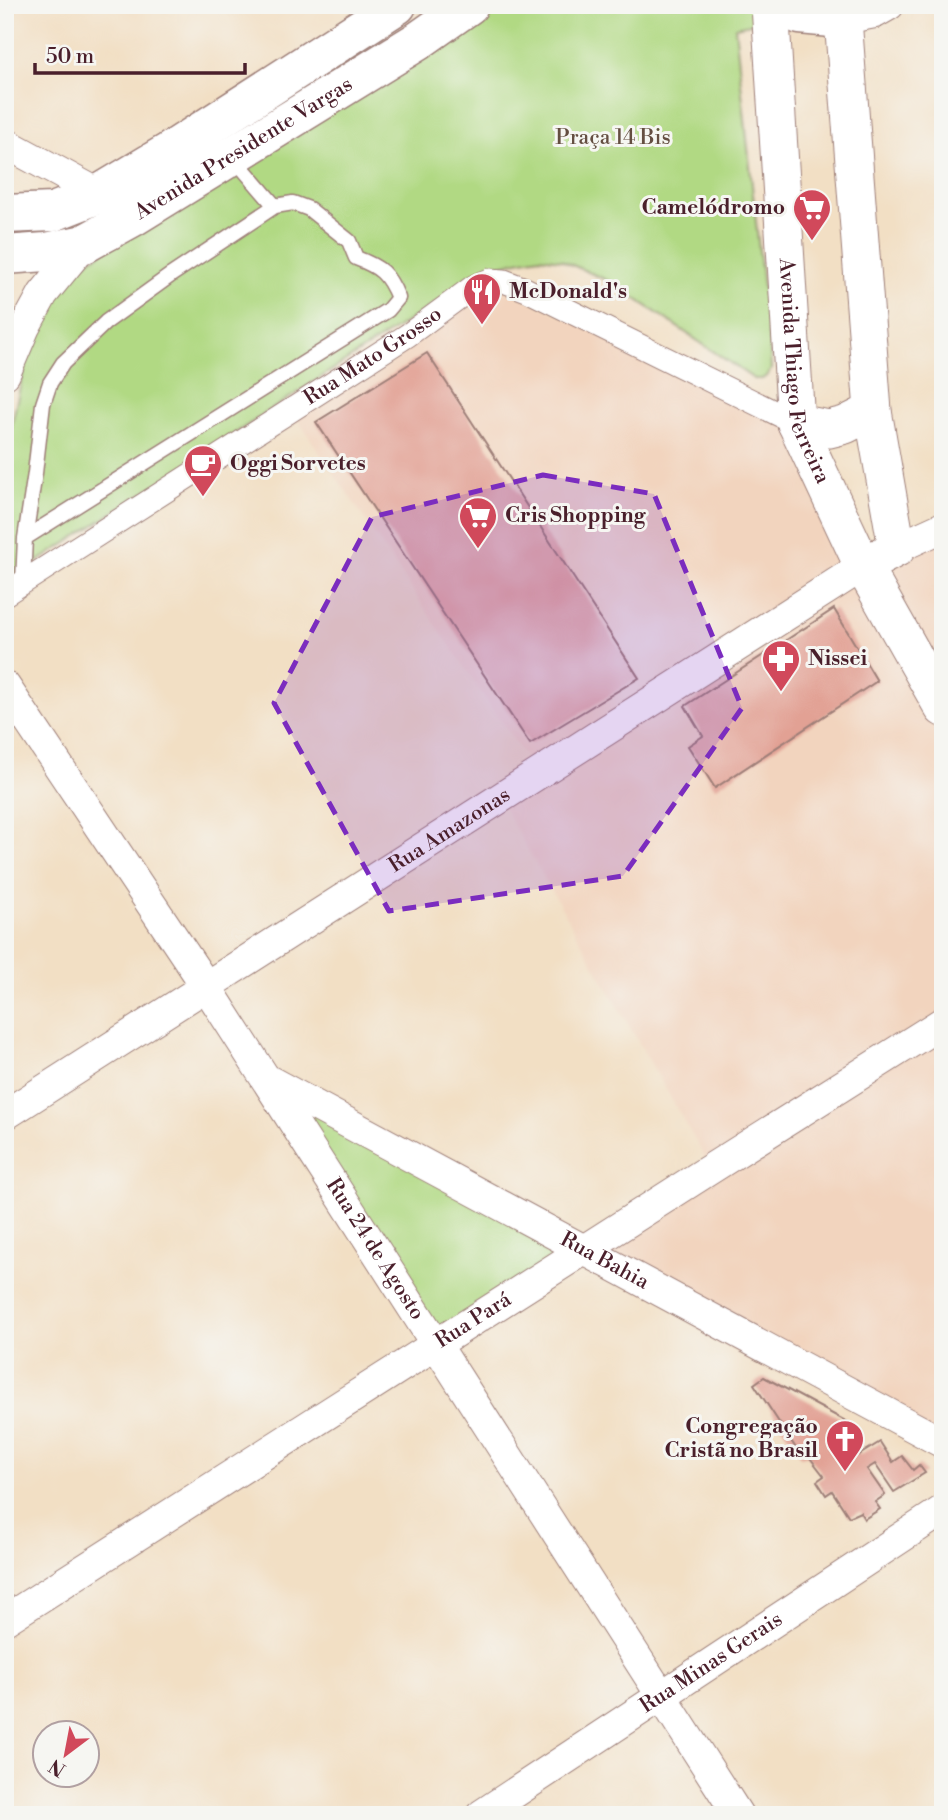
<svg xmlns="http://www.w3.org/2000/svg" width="948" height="1820" font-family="'Libre Bodoni',serif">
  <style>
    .built { fill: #f2d4be }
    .green { fill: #b1d983; stroke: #7e7c57; stroke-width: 2 }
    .building { fill: #e2a194 }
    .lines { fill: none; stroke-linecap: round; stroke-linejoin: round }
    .service-casing { stroke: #9e7f78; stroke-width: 17 }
    .pedestrian-casing { stroke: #9e7f78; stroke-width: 25 }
    .minor-casing { stroke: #9e7f78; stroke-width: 32 }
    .tertiary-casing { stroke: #9e7f78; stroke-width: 39 }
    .secondary-casing { stroke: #9e7f78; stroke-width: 41 }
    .service { stroke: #fff; stroke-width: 14 }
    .pedestrian { stroke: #fff; stroke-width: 23 }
    .minor { stroke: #fff; stroke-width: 30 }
    .tertiary { stroke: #fff; stroke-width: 37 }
    .secondary { stroke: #fff; stroke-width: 38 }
    .marked { fill: #7b2cbf; fill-opacity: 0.2; stroke: #7b2cbf; stroke-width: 5; stroke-dasharray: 14 9; stroke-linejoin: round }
    .labels { text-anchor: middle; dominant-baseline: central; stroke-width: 6; stroke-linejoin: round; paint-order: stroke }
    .park-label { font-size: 21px; fill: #644e41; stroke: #f6f6f2 }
    .street-label { font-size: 21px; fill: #4a1f2b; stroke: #f6f6f2 }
    .poi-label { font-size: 21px; font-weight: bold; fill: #4a1f2b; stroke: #f6f6f2; text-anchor: start }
  </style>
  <rect width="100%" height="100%" fill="#f6f6f2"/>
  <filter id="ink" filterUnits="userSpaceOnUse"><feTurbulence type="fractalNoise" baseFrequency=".0143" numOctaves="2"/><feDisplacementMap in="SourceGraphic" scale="14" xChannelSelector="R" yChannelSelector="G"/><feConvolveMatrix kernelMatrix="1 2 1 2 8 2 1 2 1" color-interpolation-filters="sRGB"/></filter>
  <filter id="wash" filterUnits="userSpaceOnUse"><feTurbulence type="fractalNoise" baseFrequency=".00686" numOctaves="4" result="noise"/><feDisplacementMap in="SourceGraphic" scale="28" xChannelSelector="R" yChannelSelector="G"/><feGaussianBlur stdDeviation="1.57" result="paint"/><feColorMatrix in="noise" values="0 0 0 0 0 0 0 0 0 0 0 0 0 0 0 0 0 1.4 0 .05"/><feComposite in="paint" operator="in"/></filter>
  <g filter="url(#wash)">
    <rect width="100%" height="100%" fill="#f2dfc4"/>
    <g class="built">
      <path d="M 489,283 L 796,423 L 860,565 L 536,773 L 291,410 Z"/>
      <path d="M 943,536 L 943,693 L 864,566 Z"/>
      <path d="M 862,568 L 943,710 L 943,1443 L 584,1250 L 711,1168 L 499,799 Z"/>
    </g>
    <g class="green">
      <path d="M 484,5 L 753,5 L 755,23 L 735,27 L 770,352 L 771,369 L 768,375 L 762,379 L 754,379 L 611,282 L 561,260 L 540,257 L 517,261 L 495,267 L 392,331 L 5,583 L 5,466 L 10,432 L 25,365 L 56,297 L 73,271 Z"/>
      <path d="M 266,1079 L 584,1250 L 436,1345 Z"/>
    </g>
    <g id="blocks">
      <g class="building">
        <path d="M 427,353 L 639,678 L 530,744 L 316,422 Z"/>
        <path d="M 834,609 L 877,681 L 715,788 L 688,746 L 703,736 L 685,706 Z"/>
        <path d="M 764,1377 L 853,1425 L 848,1437 L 859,1455 L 880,1442 L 893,1462 L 902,1456 L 913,1470 L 919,1465 L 925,1473 L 894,1492 L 875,1464 L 867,1469 L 885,1495 L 875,1502 L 880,1509 L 864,1519 L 860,1512 L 849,1517 L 832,1491 L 826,1495 L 817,1481 L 824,1476 L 807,1454 L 801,1456 L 754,1384 Z"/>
      </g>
    </g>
  </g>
  <g filter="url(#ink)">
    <use href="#blocks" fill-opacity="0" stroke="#9e7f78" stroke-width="2"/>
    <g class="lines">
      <defs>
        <g id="service">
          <path d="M 233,157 L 275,206"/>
          <path d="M 23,582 L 25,538 L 35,473 L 43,404 L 50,383 L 63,363 L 106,322 L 171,275 L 275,206 L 293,203 L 309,209 L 349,241 L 356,258 C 380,267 388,273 398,298 L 388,310 L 25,538"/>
        </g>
        <g id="pedestrian">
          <path id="s1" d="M 5,594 L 408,335 L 473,287 L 490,280 L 504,281 L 527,290 L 796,423"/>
        </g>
        <g id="minor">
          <path d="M 843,19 L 875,13 L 889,5"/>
          <path d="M 5,143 L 99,194 L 112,203"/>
          <path d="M 5,374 L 25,327 L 43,294 L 84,244"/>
          <path d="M 897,548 L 943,527"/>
          <path id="s2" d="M 5,686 L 206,986 L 738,1815"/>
          <path id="s3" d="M 268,1080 L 943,1443"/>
          <path id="s4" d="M 5,1115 L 863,566"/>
          <path id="s5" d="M 5,1620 L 712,1168 L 943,1022"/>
          <path id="s6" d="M 481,1815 L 943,1510"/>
        </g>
        <g id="tertiary">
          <path id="s7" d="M 770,5 L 796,423 L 863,566 L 943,708"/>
          <path d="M 843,19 L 873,411 L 897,548 L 863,566"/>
          <path d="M 796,423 L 829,429 L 845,425 L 873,411"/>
        </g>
        <g id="secondary">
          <path d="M 775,5 L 800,15 L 843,19 L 842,5"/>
          <path d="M 5,214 L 53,212 L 99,194 L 169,152 L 397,5"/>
          <path id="s8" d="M 5,255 L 46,252 L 84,244 L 133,217 L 418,41 L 469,5"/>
        </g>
      </defs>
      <use href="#service" class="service-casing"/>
      <use href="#pedestrian" class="pedestrian-casing"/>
      <use href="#minor" class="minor-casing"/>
      <use href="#tertiary" class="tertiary-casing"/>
      <use href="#secondary" class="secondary-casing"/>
      <use href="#service" class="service"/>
      <use href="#pedestrian" class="pedestrian"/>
      <use href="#minor" class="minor"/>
      <use href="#tertiary" class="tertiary"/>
      <use href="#secondary" class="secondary"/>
    </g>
  </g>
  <path class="marked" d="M 543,475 L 654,494 L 742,708 L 623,876 L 389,911 L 274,703 L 372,517 Z"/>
  <defs>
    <symbol id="supermarket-pin" viewBox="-11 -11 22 30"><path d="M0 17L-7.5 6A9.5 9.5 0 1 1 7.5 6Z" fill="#d1495b" stroke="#f6f6f2"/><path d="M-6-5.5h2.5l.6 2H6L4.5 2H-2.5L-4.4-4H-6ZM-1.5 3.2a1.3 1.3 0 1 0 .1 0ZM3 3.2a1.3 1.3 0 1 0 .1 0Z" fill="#fff"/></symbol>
    <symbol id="restaurant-pin" viewBox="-11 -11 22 30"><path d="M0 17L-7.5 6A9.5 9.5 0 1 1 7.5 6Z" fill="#d1495b" stroke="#f6f6f2"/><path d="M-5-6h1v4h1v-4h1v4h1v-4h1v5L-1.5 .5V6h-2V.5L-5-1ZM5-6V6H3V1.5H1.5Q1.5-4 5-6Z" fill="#fff"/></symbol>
    <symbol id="cafe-pin" viewBox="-11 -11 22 30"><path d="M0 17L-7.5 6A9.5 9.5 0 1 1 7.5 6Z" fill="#d1495b" stroke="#f6f6f2"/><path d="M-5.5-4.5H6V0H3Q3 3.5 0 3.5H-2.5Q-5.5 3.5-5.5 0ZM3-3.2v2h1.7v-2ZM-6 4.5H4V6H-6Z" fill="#fff"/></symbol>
    <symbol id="pharmacy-pin" viewBox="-11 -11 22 30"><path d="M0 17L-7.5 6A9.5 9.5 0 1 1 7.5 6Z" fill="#d1495b" stroke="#f6f6f2"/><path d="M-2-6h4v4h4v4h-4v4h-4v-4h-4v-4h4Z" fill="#fff"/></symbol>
    <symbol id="church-pin" viewBox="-11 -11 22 30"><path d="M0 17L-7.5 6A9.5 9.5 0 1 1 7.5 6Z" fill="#d1495b" stroke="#f6f6f2"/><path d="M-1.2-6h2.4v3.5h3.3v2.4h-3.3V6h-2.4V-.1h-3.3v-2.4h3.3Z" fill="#fff"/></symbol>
  </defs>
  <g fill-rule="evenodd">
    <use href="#supermarket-pin" x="790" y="186" width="44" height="60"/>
    <use href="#restaurant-pin" x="460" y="270" width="44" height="60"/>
    <use href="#cafe-pin" x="181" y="442" width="44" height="60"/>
    <use href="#supermarket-pin" x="456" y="494" width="44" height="60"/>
    <use href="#pharmacy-pin" x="759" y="637" width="44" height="60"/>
    <use href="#church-pin" x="823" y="1417" width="44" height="60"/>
  </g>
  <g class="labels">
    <g class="park-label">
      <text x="613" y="138">Praça 14 Bis</text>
    </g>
    <g class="street-label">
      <text stroke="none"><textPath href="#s8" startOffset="266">Avenida Presidente Vargas</textPath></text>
      <text stroke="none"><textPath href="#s1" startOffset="438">Rua Mato Grosso</textPath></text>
      <text stroke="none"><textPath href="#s7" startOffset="369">Avenida Thiago Ferreira</textPath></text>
      <text stroke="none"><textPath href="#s4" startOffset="528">Rua Amazonas</textPath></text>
      <text stroke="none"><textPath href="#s2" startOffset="674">Rua 24 de Agosto</textPath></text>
      <text stroke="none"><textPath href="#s3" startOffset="382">Rua Bahia</textPath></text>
      <text stroke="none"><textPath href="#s5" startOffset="556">Rua Pará</textPath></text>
      <text stroke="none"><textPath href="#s6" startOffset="276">Rua Minas Gerais</textPath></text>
    </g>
    <g class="poi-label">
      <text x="785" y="208" text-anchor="end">Camelódromo</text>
      <text x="509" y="292">McDonald's</text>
      <text x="230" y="464">Oggi Sorvetes</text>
      <text x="505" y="516">Cris Shopping</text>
      <text x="808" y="659">Nissei</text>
      <text x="818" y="1427" text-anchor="end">Congregação<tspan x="818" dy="24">Cristã no Brasil</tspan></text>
    </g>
  </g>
  <rect width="948" height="1820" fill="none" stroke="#f6f6f2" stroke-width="28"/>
  <g transform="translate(66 1754) rotate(212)"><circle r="33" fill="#f6f6f2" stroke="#b1a0a2" stroke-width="2"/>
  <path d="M0-5L12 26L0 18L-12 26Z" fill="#d1495b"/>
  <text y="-10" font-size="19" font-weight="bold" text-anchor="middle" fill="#4a1f2b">N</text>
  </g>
  <path d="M35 63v10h210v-10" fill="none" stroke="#4a1f2b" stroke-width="3.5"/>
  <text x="46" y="63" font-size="21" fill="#4a1f2b" stroke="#f6f6f2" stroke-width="5" paint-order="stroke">50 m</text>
</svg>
